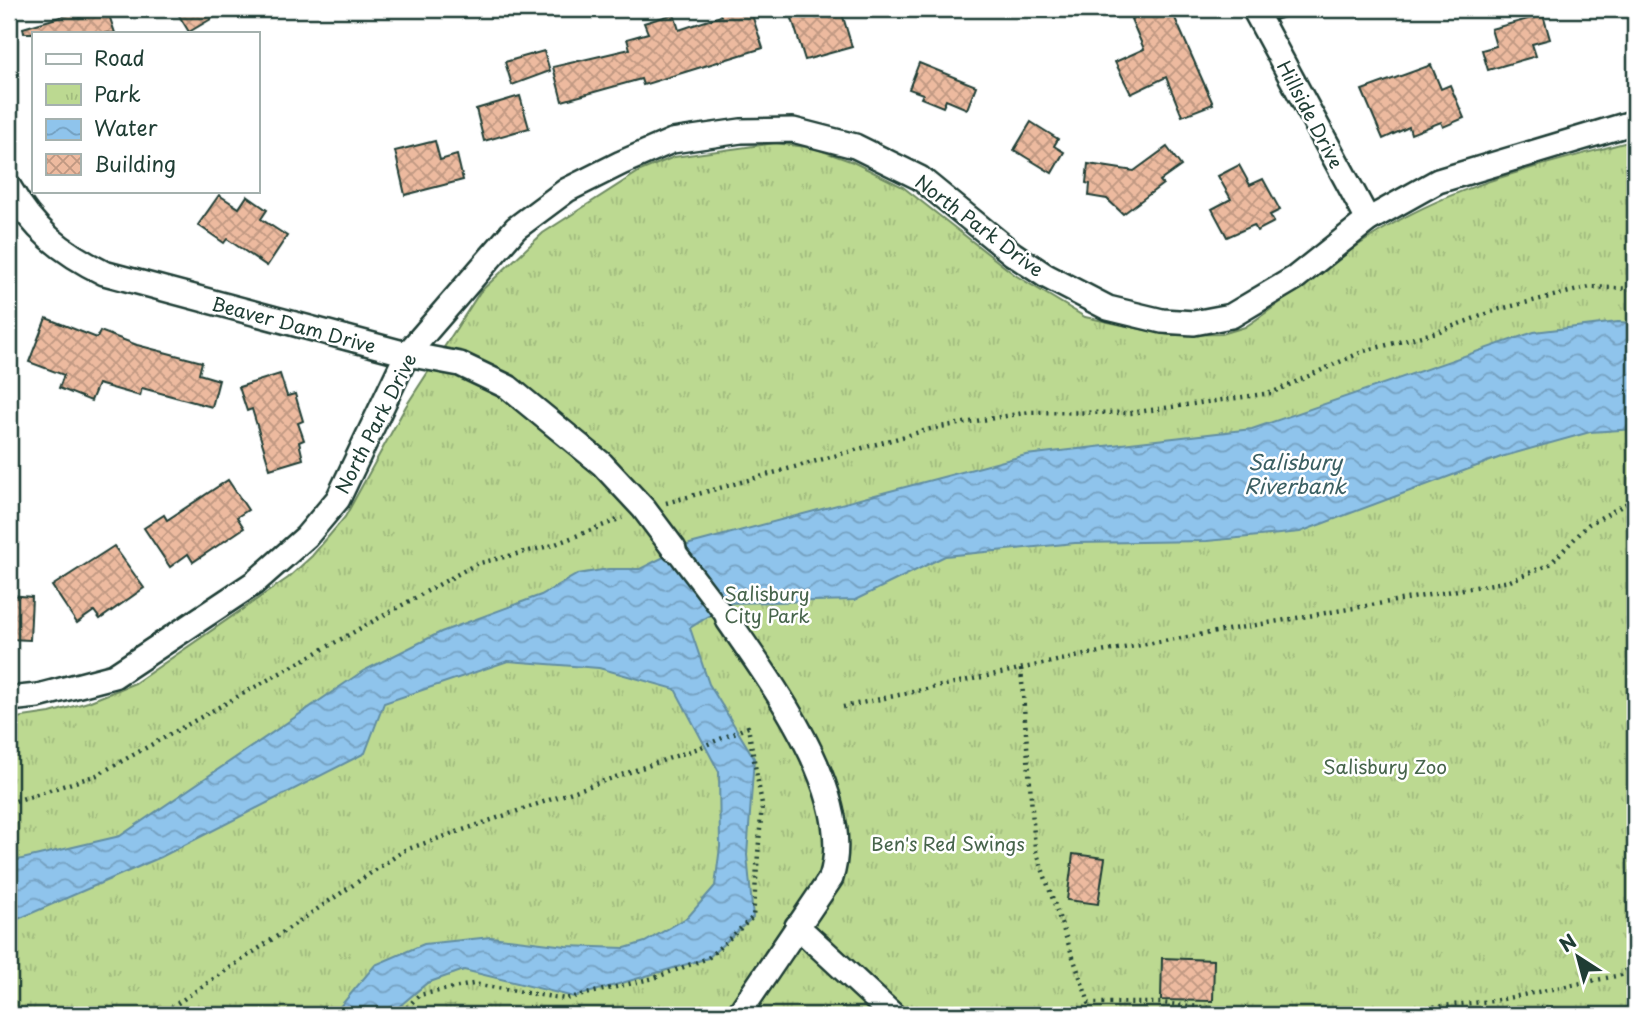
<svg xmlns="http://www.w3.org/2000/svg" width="1644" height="1024" font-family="'Playpen Sans',sans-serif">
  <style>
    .park { fill: url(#park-tufts); stroke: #6e8b62; stroke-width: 2 }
    .water { fill: url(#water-waves); stroke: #628ea2; stroke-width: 2 }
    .building { fill: url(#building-cross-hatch); stroke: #1f3d34; stroke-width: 2 }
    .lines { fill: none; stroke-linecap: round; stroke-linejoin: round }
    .service-casing { stroke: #1f3d34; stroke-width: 16 }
    .pedestrian-casing { stroke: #1f3d34; stroke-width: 23 }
    .minor-casing { stroke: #1f3d34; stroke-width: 28 }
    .path { stroke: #1f3d34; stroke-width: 4.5; stroke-dasharray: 2 5; stroke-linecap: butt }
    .service { stroke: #fff; stroke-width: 10 }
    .pedestrian { stroke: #fff; stroke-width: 18 }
    .minor { stroke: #fff; stroke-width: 23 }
    .labels { text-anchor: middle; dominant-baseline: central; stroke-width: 5; stroke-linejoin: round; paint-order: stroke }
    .street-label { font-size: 19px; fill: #1f3d34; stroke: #fff }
    .park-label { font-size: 19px; fill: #46644b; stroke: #fff }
    .water-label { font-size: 21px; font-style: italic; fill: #3b5f62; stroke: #fff }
  </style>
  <defs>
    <pattern id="park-tufts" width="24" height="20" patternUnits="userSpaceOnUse" patternTransform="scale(1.75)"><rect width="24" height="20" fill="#bcd991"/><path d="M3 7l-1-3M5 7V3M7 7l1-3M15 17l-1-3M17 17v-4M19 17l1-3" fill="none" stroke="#a1bb7e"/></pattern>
    <pattern id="water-waves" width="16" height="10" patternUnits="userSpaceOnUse" patternTransform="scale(1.75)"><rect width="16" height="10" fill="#8fc4ec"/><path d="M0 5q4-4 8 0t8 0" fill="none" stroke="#74a0c0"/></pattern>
    <pattern id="building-cross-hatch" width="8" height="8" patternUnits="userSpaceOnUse" patternTransform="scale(1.75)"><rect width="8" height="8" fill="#edba9f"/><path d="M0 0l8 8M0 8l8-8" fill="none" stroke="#bf9882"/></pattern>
  </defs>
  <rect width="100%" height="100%" fill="#fff"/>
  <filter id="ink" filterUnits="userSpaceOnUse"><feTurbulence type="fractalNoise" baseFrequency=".0143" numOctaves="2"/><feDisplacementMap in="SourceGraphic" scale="14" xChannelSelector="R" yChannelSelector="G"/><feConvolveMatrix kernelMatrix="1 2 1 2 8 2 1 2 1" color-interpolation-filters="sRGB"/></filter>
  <g filter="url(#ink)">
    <path class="park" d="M 1635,140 L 1635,1015 L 9,1015 L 9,719 L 50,713 L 88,702 L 135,683 L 288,578 L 312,556 L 345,517 L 406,406 L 480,292 L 543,233 L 640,171 L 674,157 L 775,143 L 814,148 L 853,162 L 903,187 L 1015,275 L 1085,317 L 1169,335 L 1222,334 L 1245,327 C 1294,295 1338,255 1389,226 C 1465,181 1551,163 1635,140 Z"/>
    <path class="water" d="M 1618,322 L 1635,323 L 1635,429 L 1590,432 L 1501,457 L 1300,532 L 1207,541 L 1075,543 L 945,556 L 855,600 L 730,603 L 690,628 L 709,684 L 754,758 L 747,855 L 753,917 L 708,958 L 574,997 L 464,970 L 427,983 L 389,1015 L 333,1015 L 375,965 L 424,944 L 491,937 L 566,946 L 625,948 L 645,942 L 688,917 L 715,886 L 720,847 L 719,772 L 675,689 L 599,668 L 508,661 L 384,703 L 365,753 L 161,857 L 9,923 L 9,862 L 120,836 L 363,671 L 441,632 L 541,595 L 578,574 L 608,569 L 640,569 L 690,544 L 1026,455 L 1252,429 L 1534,332 Z"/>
    <g class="building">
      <path d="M 107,9 L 115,33 L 24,33 L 23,28 L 77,12 L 79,17 Z"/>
      <path d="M 175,9 L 228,9 L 189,32 Z"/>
      <path d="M 731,9 L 750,9 L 763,48 L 643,85 L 641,79 L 562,101 L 553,67 L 630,49 L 627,39 L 648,33 L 644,23 L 674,14 L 679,30 L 721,16 L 719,12 Z"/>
      <path d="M 789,9 L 813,9 L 816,18 L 841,10 L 852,47 L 805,60 Z"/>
      <path d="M 1155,9 L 1171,9 L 1213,104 L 1182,116 L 1166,77 L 1131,94 L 1115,62 L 1144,49 L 1131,19 Z"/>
      <path d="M 1543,15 L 1550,39 L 1532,44 L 1536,56 L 1488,70 L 1482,50 L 1496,46 L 1491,29 Z"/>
      <path d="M 544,51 L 550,71 L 512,85 L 505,62 Z"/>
      <path d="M 919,63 L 976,86 L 967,109 L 946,100 L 943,107 L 921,98 L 923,94 L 909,89 Z"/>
      <path d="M 1431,65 L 1441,89 L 1450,85 L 1464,118 L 1443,127 L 1441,122 L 1411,134 L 1409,127 L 1383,139 L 1362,90 Z"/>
      <path d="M 520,96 L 529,128 L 484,141 L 476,109 Z"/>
      <path d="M 1031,122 L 1058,139 L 1054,146 L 1064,152 L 1052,173 L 1014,150 Z"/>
      <path d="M 435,141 L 440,160 L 457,155 L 463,180 L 405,195 L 395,151 Z"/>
      <path d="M 1167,147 L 1181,166 L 1160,181 L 1163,184 L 1123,214 L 1107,199 L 1089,196 L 1090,184 L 1086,183 L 1088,164 L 1134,171 Z"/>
      <path d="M 1239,165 L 1250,185 L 1263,179 L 1280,210 L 1270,215 L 1274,222 L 1257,231 L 1254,225 L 1227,237 L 1212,209 L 1231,199 L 1218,176 Z"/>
      <path d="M 219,195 L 239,208 L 247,196 L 267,210 L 261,219 L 287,236 L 267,266 L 227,239 L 224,243 L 198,225 Z"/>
      <path d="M 46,318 L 97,338 L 100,331 L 137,345 L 202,362 L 199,374 L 219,380 L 212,407 L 142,388 L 140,396 L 98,384 L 91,401 L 59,388 L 64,375 L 29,362 Z"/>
      <path d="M 280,374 L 287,396 L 295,394 L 303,421 L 298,423 L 304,440 L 299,442 L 303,459 L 270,469 L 252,409 L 247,411 L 239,387 Z"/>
      <path d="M 228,480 L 248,510 L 237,517 L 244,528 L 193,562 L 188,554 L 170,567 L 144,528 L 164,515 L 167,520 Z"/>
      <path d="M 114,546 L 144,588 L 100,619 L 94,611 L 77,623 L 52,586 Z"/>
      <path d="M 9,595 L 32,597 L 30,640 L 9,639 Z"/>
      <path d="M 1073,854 L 1105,858 L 1098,904 L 1067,900 Z"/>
      <path d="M 1162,958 L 1214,960 L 1213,1001 L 1161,1000 Z"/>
    </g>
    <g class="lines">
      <defs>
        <path id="service" d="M 1258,17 L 1287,9"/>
        <path id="pedestrian" d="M 674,549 L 728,620"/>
        <g id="minor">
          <path d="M 1254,9 L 1368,220"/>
          <path d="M 9,187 C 33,229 61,252 104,273 L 407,354 L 460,364 L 508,387 L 602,464 L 644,509 L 674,549"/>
          <path d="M 728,620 C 772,684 857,797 831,878 L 738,1015"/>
          <path d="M 9,699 L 38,696 L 114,676 L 254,583 L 306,537 L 338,499 L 407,354 L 516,228 L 567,190 L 621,163 L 672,141 L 741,131 L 793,130 L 855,146 L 920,178 L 1013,254 L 1046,276 L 1108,308 L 1162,321 L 1194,323 L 1231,316 L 1295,278 L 1368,220 L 1438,181 L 1635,122"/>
          <path d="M 797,926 L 893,1015"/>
        </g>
      </defs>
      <use href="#service" class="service-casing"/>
      <use href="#pedestrian" class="pedestrian-casing"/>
      <use href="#minor" class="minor-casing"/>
      <g class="path">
        <path d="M 666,503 L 934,428 L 1030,412 L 1130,413 L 1271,393 L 1364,351 L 1437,332 L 1500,309 L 1590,287 L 1635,289"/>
        <path d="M 1021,669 L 1035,848 L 1089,1003 L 1161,1003 L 1276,1015"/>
        <path d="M 843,707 L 1089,654 L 1510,581 L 1550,564 L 1589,524 L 1635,499"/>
        <path d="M 9,803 L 97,775 L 476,564 L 553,545 L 622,518"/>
        <path d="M 160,1015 L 405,850 L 699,748 L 748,727 L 762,804 L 753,917 L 708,958 L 654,978 L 565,999 L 473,984 L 419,995 L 400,1015"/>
        <path d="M 1350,1015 L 1493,1001 L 1621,975 L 1635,963"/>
      </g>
      <use href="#service" class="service"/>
      <use href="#pedestrian" class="pedestrian"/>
      <use href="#minor" class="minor"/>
    </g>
  </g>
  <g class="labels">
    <g class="street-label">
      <text transform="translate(1311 114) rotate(62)">Hillside Drive</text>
      <text transform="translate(980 225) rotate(37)">North Park Drive</text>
      <text transform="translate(294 324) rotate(15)">Beaver Dam Drive</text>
      <text transform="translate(375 423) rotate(-63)">North Park Drive</text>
    </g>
    <g class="park-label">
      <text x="767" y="593">Salisbury<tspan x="767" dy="22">City Park</tspan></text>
      <text x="1385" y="766">Salisbury Zoo</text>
      <text x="948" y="843">Ben's Red Swings</text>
    </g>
    <g class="water-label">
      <text x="1295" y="461">Salisbury<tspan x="1295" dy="24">Riverbank</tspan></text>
    </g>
  </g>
  <rect width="1644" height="1024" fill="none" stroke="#fff" stroke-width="35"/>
  <rect x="18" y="18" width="1609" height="989" fill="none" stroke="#1f3d34" stroke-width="2.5" filter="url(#ink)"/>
  <rect x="32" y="32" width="228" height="161" fill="#ffffff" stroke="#a5b1ae" stroke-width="2"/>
  <rect x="46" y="54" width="35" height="10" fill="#ffffff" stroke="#a5b1ae" stroke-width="2"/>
  <text x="94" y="66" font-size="21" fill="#1f3d34">Road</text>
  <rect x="46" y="84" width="35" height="21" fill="url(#park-tufts)" stroke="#a5b1ae" stroke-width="2"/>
  <text x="94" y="102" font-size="21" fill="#1f3d34">Park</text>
  <rect x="46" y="119" width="35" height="21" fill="url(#water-waves)" stroke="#a5b1ae" stroke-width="2"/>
  <text x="94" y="136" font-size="21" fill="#1f3d34">Water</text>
  <rect x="46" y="154" width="35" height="21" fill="url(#building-cross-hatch)" stroke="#a5b1ae" stroke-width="2"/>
  <text x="94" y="172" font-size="21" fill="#1f3d34">Building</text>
  <g transform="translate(1578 957) rotate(324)" stroke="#ffffff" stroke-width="5" paint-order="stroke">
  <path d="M0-5L12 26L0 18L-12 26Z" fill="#1f3d34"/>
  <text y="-10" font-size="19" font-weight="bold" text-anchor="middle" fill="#1f3d34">N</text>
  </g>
</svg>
